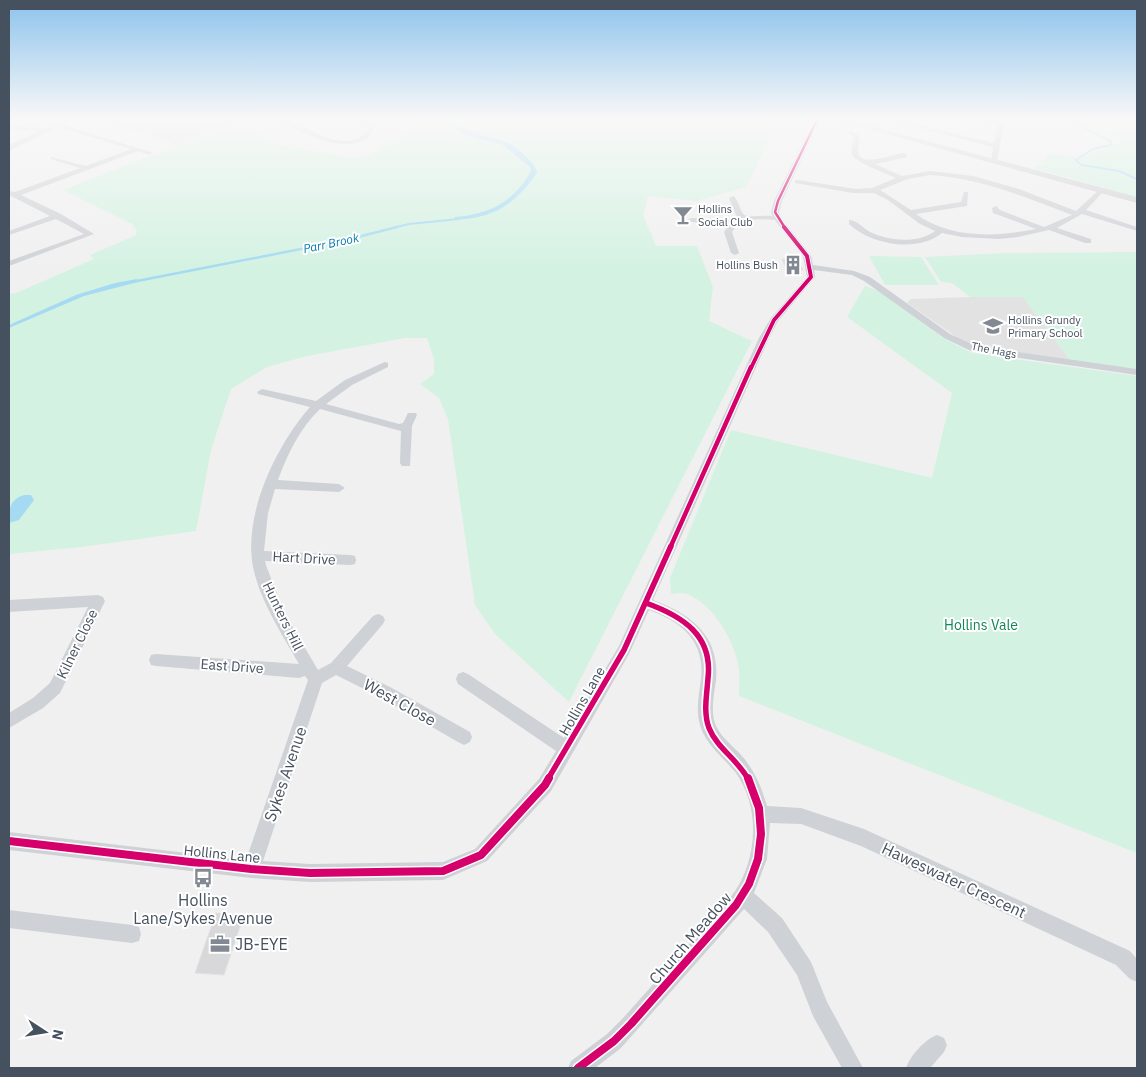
<svg xmlns="http://www.w3.org/2000/svg" width="1146" height="1077" font-family="'IBM Plex Sans',sans-serif">
  <style>
    .education { fill: #e2e2e3 }
    .green { fill: #d3f2e2 }
    .water { fill: #a5daf2 }
    .lines { fill: none; stroke-linecap: round; stroke-linejoin: round }
    .stream-far1 { stroke: #a5daf2; stroke-width: 2 }
    .stream { stroke: #a5daf2; stroke-width: 2.5 }
    .building { fill: #d8d8db; stroke: #e2e2e3 }
    .street { fill: #ced1d5; fill-rule: evenodd }
    .secondary { fill: #cfd1d6; fill-rule: evenodd }
    .cycleway-far4-casing { stroke: #fff; stroke-width: 4.5 }
    .cycleway-far3-casing { stroke: #fff; stroke-width: 5.5 }
    .cycleway-far2-casing { stroke: #fff; stroke-width: 7 }
    .cycleway-far1-casing { stroke: #fff; stroke-width: 9 }
    .cycleway-casing { stroke: #fff; stroke-width: 11 }
    .cycleway-far4 { stroke: #d6006c; stroke-width: 2.5 }
    .cycleway-far3 { stroke: #d6006c; stroke-width: 4 }
    .cycleway-far2 { stroke: #d6006c; stroke-width: 4.5 }
    .cycleway-far1 { stroke: #d6006c; stroke-width: 5.5 }
    .cycleway { stroke: #d6006c; stroke-width: 8 }
    .labels { text-anchor: middle; dominant-baseline: central; stroke-width: 4; stroke-linejoin: round; paint-order: stroke }
    .far-poi-label { font-size: 11px; fill: #46515f; stroke: #fff; text-anchor: start }
    .far-street-label { font-size: 11px; fill: #46515f; stroke: #fff }
    .far-water-label { font-size: 12px; font-style: italic; fill: #027aaf; stroke: #fff }
    .street-label { font-size: 14px; fill: #46515f; stroke: #fff }
    .park-label { font-size: 14px; fill: #108757; stroke: #fff }
    .near-street-label { font-size: 16px; fill: #46515f; stroke: #fff }
    .near-poi-label { font-size: 16px; fill: #46515f; stroke: #fff }
  </style>
  <rect width="100%" height="100%" fill="#f1f0f0"/>
  <g class="education">
    <path d="M 112,120 L 242,120 L 177,145 L 105,122 Z"/>
    <path d="M 970,297 L 1023,297 L 1070,360 L 976,346 L 958,338 L 907,303 L 911,299 Z"/>
  </g>
  <g class="green">
    <path d="M 242,120 L 247,120 L 270,140 L 281,145 L 355,158 L 369,154 L 384,146 L 417,126 L 420,120 L 437,120 L 455,129 L 448,120 L 775,120 L 765,149 L 746,187 L 696,201 L 648,196 L 643,215 L 656,246 L 697,246 L 713,287 L 709,321 L 752,341 L 569,702 L 495,634 L 475,605 L 448,419 L 439,398 L 420,384 L 434,374 L 434,359 L 427,338 L 405,338 L 307,356 L 267,367 L 231,389 L 211,450 L 196,531 L 82,547 L 9,554 L 9,294 L 16,293 L 94,259 L 90,255 L 136,235 L 137,231 L 132,224 L 63,190 Z"/>
    <path d="M 1081,120 L 1137,120 L 1137,178 C 1131,176 1124,171 1118,171 C 1105,169 1088,169 1079,160 C 1093,151 1105,149 1120,141 L 1088,127 Z"/>
    <path d="M 1047,153 L 1073,156 L 1079,165 L 1118,172 L 1137,180 L 1137,197 L 1033,168 L 1039,164 L 1046,165 L 1037,159 L 1046,160 Z"/>
    <path d="M 1137,252 L 1137,369 L 1070,360 L 1023,297 L 970,297 L 952,283 L 941,282 L 925,257 L 1007,253 Z"/>
    <path d="M 869,256 L 921,257 L 939,285 L 885,285 Z"/>
    <path d="M 865,286 L 881,292 L 943,338 L 972,353 L 1137,376 L 1137,853 L 739,696 C 739,687 740,677 739,669 C 735,641 713,604 687,594 C 682,592 676,594 671,594 L 670,578 L 731,430 L 932,478 L 952,393 L 847,317 Z"/>
  </g>
  <g class="water">
    <path d="M 452,123 C 470,133 489,136 508,143 C 516,146 537,165 537,173 C 514,205 495,218 454,220 L 455,217 C 489,214 514,202 531,171 L 530,167 L 503,145 L 464,135 L 447,124 Z"/>
    <path d="M 137,279 L 138,282 L 84,296 L 9,328 L 9,325 L 76,295 L 115,283 Z"/>
    <path d="M 24,495 L 31,495 L 34,500 L 19,520 L 9,523 C 9,509 9,500 24,495 Z"/>
  </g>
  <g class="lines">
    <g class="stream-far1">
      <path d="M 441,120 L 452,125"/>
      <path d="M 1073,120 L 1074,123 L 1112,142 L 1110,145 L 1093,149 L 1076,160 L 1082,165 L 1119,171 L 1137,179"/>
      <path d="M 392,228 L 409,224 L 459,219"/>
    </g>
    <path class="stream" d="M 132,282 L 342,241 L 397,227"/>
  </g>
  <g class="building">
    <path d="M 782,259 L 798,259 L 803,270 L 787,271 Z"/>
    <path d="M 216,913 L 244,915 L 224,975 L 195,973 Z"/>
  </g>
  <g class="lines">
    <g class="street">
      <path d="M 226,120 L 243,120 L 234,123 Z"/>
      <path d="M 281,120 C 302,117 324,149 355,139 C 361,137 367,133 369,127 L 360,120 L 366,120 L 375,126 C 363,162 301,135 281,120 Z"/>
      <path d="M 814,120 L 820,120 L 782,201 L 779,212 L 781,218 L 811,256 L 813,265 L 854,271 L 870,277 L 950,334 L 976,346 L 1137,369 L 1137,375 L 971,351 L 944,338 L 864,281 L 852,275 L 814,270 L 815,277 L 778,321 L 769,338 L 653,600 C 691,614 720,636 716,680 C 714,695 710,712 716,726 C 721,737 733,746 741,755 C 754,769 762,788 767,806 L 801,808 L 864,829 L 1130,951 L 1137,959 L 1137,982 L 1130,979 L 1116,965 L 861,846 L 801,824 L 770,823 L 767,859 L 754,893 L 782,918 L 811,962 L 827,1002 L 863,1068 L 842,1068 L 813,1016 L 797,975 L 768,932 L 744,909 L 621,1048 L 595,1068 L 568,1068 L 571,1061 L 607,1034 L 624,1017 L 730,898 C 757,864 762,810 736,773 C 724,758 708,747 701,728 C 695,712 699,695 701,679 C 705,641 682,622 649,610 L 629,654 L 551,791 L 487,861 L 443,880 L 310,882 L 251,878 L 9,850 L 9,832 L 246,860 L 308,680 L 305,676 L 299,678 L 156,666 L 151,665 L 149,660 L 151,655 L 156,654 L 299,664 C 282,634 260,601 253,567 C 243,514 276,446 310,407 L 258,394 L 257,392 L 262,389 L 316,401 L 345,380 L 385,362 L 388,363 L 388,367 L 352,385 L 326,404 L 399,424 L 403,423 L 408,413 L 416,413 L 417,415 L 412,426 L 410,466 L 402,466 L 400,463 L 401,431 L 320,409 C 300,428 287,455 278,480 L 339,484 L 345,488 L 339,492 L 275,489 L 268,513 L 264,551 L 350,555 L 355,556 L 356,560 L 355,564 L 350,565 L 265,561 L 267,568 L 285,614 L 318,670 L 331,663 L 373,616 L 378,614 L 383,616 L 385,620 L 383,624 L 347,666 L 390,687 L 470,732 L 472,737 L 470,742 L 464,745 L 458,742 L 380,697 L 336,675 L 322,683 L 263,861 L 310,864 L 443,862 L 475,849 L 539,779 L 556,751 L 458,684 L 456,679 L 458,674 L 463,672 L 468,674 L 564,738 L 619,646 L 759,338 L 771,318 L 807,277 L 803,256 L 775,220 C 760,219 741,217 732,232 L 739,253 L 735,255 L 731,253 L 724,232 L 730,224 L 691,222 L 687,220 L 691,218 L 741,219 L 736,215 L 729,198 L 733,196 C 740,200 739,214 747,216 C 752,217 766,215 772,216 L 771,212 L 774,201 Z"/>
      <path d="M 890,120 L 898,120 L 994,143 L 998,125 L 975,120 L 1000,122 L 1002,120 L 1008,120 L 1004,124 L 997,161 L 994,163 L 991,161 L 993,147 Z"/>
      <path d="M 57,123 L 153,153 L 150,155 L 138,151 L 21,195 L 61,214 L 94,234 L 9,266 L 9,261 L 84,234 L 56,219 L 9,235 L 9,231 L 50,216 L 9,195 L 9,191 L 15,192 L 80,168 L 51,159 L 51,157 L 86,166 L 131,149 L 55,126 Z"/>
      <path d="M 9,125 L 44,128 L 47,130 L 44,132 L 9,129 Z"/>
      <path d="M 849,132 L 853,132 L 859,136 C 860,141 858,147 858,152 C 861,169 898,152 905,153 L 907,157 L 875,164 L 902,176 L 930,171 L 973,176 L 1019,189 L 1076,211 L 1100,189 L 1104,189 L 1104,191 L 1086,210 L 1137,227 L 1137,231 L 1082,214 L 1057,228 L 1091,239 L 1091,243 L 1085,243 L 1049,230 L 1018,237 L 999,239 L 962,237 L 942,233 C 917,253 871,245 849,224 L 849,220 C 857,220 863,228 870,232 C 889,241 918,244 935,231 L 920,224 L 888,200 L 874,193 L 853,193 L 795,183 L 795,181 L 797,180 L 856,189 L 872,188 L 896,178 C 886,173 855,163 852,154 C 851,149 853,142 854,138 L 849,134 ZM 930,175 C 980,178 1025,197 1072,215 L 1044,227 L 1000,210 L 996,206 L 992,208 L 993,213 L 1036,229 C 996,237 950,239 916,214 L 967,206 L 968,192 L 964,192 L 961,202 L 911,210 L 880,190 L 908,179 Z"/>
      <path d="M 98,595 L 103,597 L 105,601 L 60,693 L 43,708 L 9,728 L 9,713 L 33,698 L 50,683 L 88,607 L 9,612 L 9,600 Z"/>
      <path d="M 9,910 L 132,925 L 139,927 L 141,934 L 139,941 L 132,943 L 9,928 Z"/>
      <path d="M 937,1035 L 944,1038 L 947,1045 L 944,1052 L 930,1068 L 906,1068 C 910,1056 924,1040 937,1035 Z"/>
    </g>
    <g class="secondary">
      <path d="M 62,120 L 72,120 L 9,151 L 9,145 Z"/>
      <path d="M 836,120 L 848,120 L 1137,197 L 1137,203 Z"/>
    </g>
    <defs>
      <path id="cycleway-far4" d="M 785,228 L 775,212 L 778,201 L 817,120"/>
      <path id="cycleway-far3" d="M 751,368 L 774,320 L 811,277 L 807,256 L 784,227"/>
      <path id="cycleway-far2" d="M 670,548 L 751,367"/>
      <g id="cycleway-far1">
        <path d="M 646,603 C 682,616 713,635 708,678 C 707,694 703,712 709,728 C 717,748 738,760 748,779"/>
        <path d="M 548,779 L 624,650 L 671,546"/>
      </g>
      <g id="cycleway">
        <path d="M 9,841 L 251,869 L 310,873 L 443,871 L 481,855 L 545,785 L 549,778"/>
        <path d="M 578,1068 L 614,1041 L 631,1024 L 736,905 L 749,884 L 758,859 L 761,834 L 759,808 L 748,778"/>
      </g>
    </defs>
    <use href="#cycleway-far4" class="cycleway-far4-casing"/>
    <use href="#cycleway-far3" class="cycleway-far3-casing"/>
    <use href="#cycleway-far2" class="cycleway-far2-casing"/>
    <use href="#cycleway-far1" class="cycleway-far1-casing"/>
    <use href="#cycleway" class="cycleway-casing"/>
    <use href="#cycleway-far4" class="cycleway-far4"/>
    <use href="#cycleway-far3" class="cycleway-far3"/>
    <use href="#cycleway-far2" class="cycleway-far2"/>
    <use href="#cycleway-far1" class="cycleway-far1"/>
    <use href="#cycleway" class="cycleway"/>
  </g>
  <linearGradient id="sky" x2="0" y2="1"><stop stop-color="#8dc3ec"/><stop offset="0.44" stop-color="#f9f8f8"/><stop offset="1" stop-color="#f9f8f8" stop-opacity="0"/></linearGradient>
  <rect width="1146" height="270" fill="url(#sky)"/>
  <defs>
    <symbol id="bar-bare" viewBox="-9 -9 18 18"><path d="M-6-5H6L.8 .8V4.5H3.5V6h-7V4.5H-.8V.8Z" fill="#828992" stroke="#fff" stroke-width="2.5" paint-order="stroke"/></symbol>
    <symbol id="building-bare" viewBox="-9 -9 18 18"><path d="M-4-6H4V6H1V3H-1V6H-4ZM-2.5-4.3h1.7v1.8h-1.7ZM.8-4.3h1.7v1.8H.8ZM-2.5-1h1.7V.8h-1.7ZM.8-1h1.7V.8H.8Z" fill="#828992" stroke="#fff" stroke-width="2.5" paint-order="stroke"/></symbol>
    <symbol id="school-bare" viewBox="-9 -9 18 18"><path d="M0-5L7-2L0 1L-7-2ZM-4 1L0 2.5L4 1V4Q0 6-4 4Z" fill="#828992" stroke="#fff" stroke-width="2.5" paint-order="stroke"/></symbol>
    <symbol id="bus-bare" viewBox="-9 -9 18 18"><path d="M-5-6H5V4H4V6H2V4H-2V6H-4V4H-5ZM-3.5-4V0h7V-4ZM-3.5 1.2v1.5H-2V1.2ZM2 1.2v1.5H3.5V1.2Z" fill="#828992" stroke="#fff" stroke-width="2.5" paint-order="stroke"/></symbol>
    <symbol id="office-bare" viewBox="-9 -9 18 18"><path d="M-6-3h4V-5.5h4V-3h4V5H-6ZM-1-4.5V-3h2v-1.5ZM-6 0V1H6V0Z" fill="#828992" stroke="#fff" stroke-width="2.5" paint-order="stroke"/></symbol>
  </defs>
  <g fill-rule="evenodd">
    <use href="#bar-bare" x="669" y="201" width="28" height="28"/>
    <use href="#building-bare" x="779" y="251" width="28" height="28"/>
    <use href="#school-bare" x="979" y="312" width="28" height="28"/>
    <use href="#bus-bare" x="189" y="864" width="28" height="28"/>
    <use href="#office-bare" x="206" y="930" width="28" height="28"/>
  </g>
  <g class="labels">
    <g class="far-poi-label">
      <text x="698" y="209">Hollins<tspan x="698" dy="13">Social Club</tspan></text>
      <text x="778" y="265" text-anchor="end">Hollins Bush</text>
      <text x="1008" y="320">Hollins Grundy<tspan x="1008" dy="13">Primary School</tspan></text>
    </g>
    <g class="far-street-label">
      <text transform="translate(994 350) rotate(11)">The Hags</text>
    </g>
    <g class="far-water-label">
      <text transform="translate(331 243) rotate(-12)">Parr Brook</text>
    </g>
    <g class="street-label">
      <text transform="translate(304 558) rotate(3)">Hart Drive</text>
      <text transform="translate(283 616) rotate(64)">Hunters Hill</text>
      <text transform="translate(77 644) rotate(-64)">Kilner Close</text>
      <text transform="translate(232 666) rotate(4)">East Drive</text>
      <text transform="translate(582 701) rotate(-60)">Hollins Lane</text>
      <text transform="translate(222 854) rotate(6)">Hollins Lane</text>
    </g>
    <g class="park-label">
      <text x="981" y="625">Hollins Vale</text>
    </g>
    <g class="near-street-label">
      <text transform="translate(400 702) rotate(29)">West Close</text>
      <text transform="translate(285 774) rotate(-71)">Sykes Avenue</text>
      <text transform="translate(954 880) rotate(25)">Haweswater Crescent</text>
      <text transform="translate(690 938) rotate(-49)">Church Meadow</text>
    </g>
    <g class="near-poi-label">
      <text x="203" y="900">Hollins<tspan x="203" dy="18">Lane/Sykes Avenue</tspan></text>
      <text x="235" y="944" text-anchor="start">JB-EYE</text>
    </g>
  </g>
  <rect width="1146" height="1077" fill="none" stroke="#46515f" stroke-width="20"/>
  <g transform="translate(45 1032) rotate(102)" stroke="#ffffff" stroke-width="4" paint-order="stroke">
  <path d="M0-4L9 19L0 12L-9 19Z" fill="#46515f"/>
  <text y="-8" font-size="14" font-weight="bold" text-anchor="middle" fill="#46515f">N</text>
  </g>
</svg>
